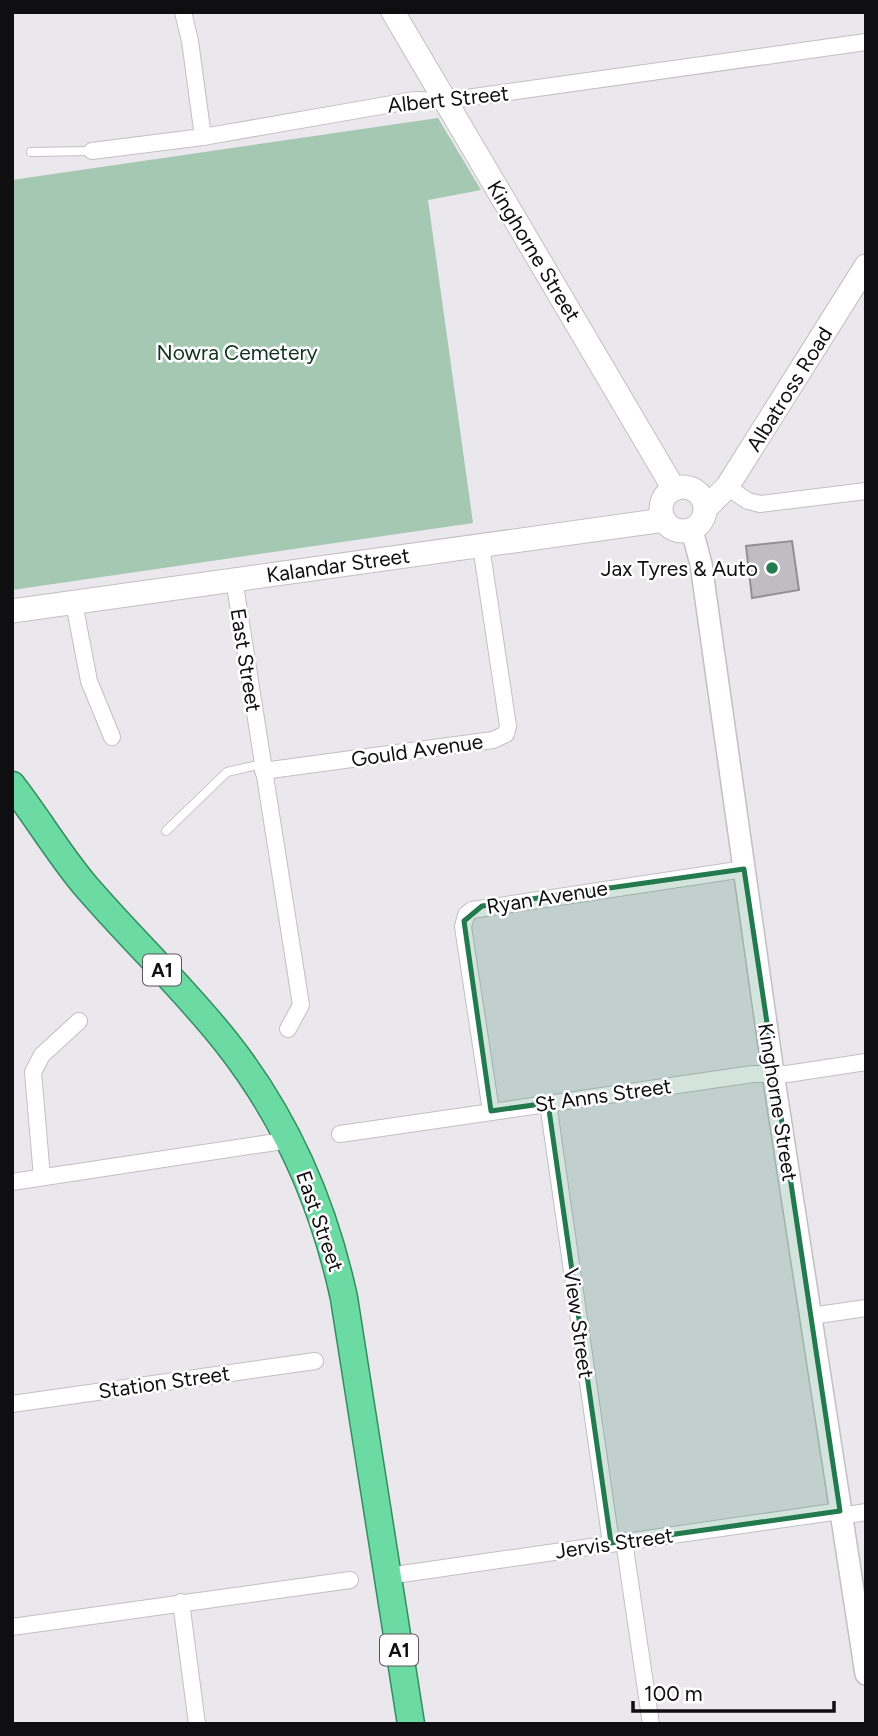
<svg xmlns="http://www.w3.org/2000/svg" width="878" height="1736" font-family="Figtree,sans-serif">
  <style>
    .green { fill: #a4c8b1 }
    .building { fill: #bfbcc2; stroke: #939095; stroke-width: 2 }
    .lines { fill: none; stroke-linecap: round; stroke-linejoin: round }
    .service-casing { stroke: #c2bfc5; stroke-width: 10 }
    .minor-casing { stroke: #c2bfc5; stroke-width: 18 }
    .tertiary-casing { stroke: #c2bfc5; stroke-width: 24 }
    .secondary-casing { stroke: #c2bfc5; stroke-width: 25 }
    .trunk-casing { stroke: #348d61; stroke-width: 29 }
    .service { stroke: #fff; stroke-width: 8 }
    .minor { stroke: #fff; stroke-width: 16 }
    .tertiary { stroke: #fff; stroke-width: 21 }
    .secondary { stroke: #fff; stroke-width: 23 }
    .trunk { stroke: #6cdba3; stroke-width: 26 }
    .marked { fill: #227a4e; fill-opacity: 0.2; stroke: #227a4e; stroke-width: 5; stroke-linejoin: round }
    .poi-dot { fill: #227a4e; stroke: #fff; stroke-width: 2.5 }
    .labels { text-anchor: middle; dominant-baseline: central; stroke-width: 5; stroke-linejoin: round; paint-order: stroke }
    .shield { fill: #fff; stroke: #575658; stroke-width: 2 }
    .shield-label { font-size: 19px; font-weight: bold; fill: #0f0e10 }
    .street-label { font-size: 21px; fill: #0f0e10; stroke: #fff }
    .park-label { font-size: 21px; fill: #0f3320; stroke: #fff }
    .poi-label { font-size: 21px; fill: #0f0e10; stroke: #fff; text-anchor: end }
  </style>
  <rect width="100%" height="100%" fill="#eae7ed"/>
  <path class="green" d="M 438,118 L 481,190 L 428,200 L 473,523 L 12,590 L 12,180 Z"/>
  <path class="building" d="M 792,541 L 799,590 L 752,598 L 746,546 Z"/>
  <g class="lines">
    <defs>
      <g id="service">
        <path d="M 31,152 L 92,151"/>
        <path d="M 166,831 L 227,772 L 262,764"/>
      </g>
      <g id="minor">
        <path d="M 183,12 L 190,41 L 203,137"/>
        <path d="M 92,151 L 203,137 L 415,100 L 445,101 L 866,42"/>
        <path d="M 727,487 L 748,501 L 760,504 L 866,491"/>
        <path d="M 234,579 L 301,1005 L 288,1029"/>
        <path d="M 74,603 L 89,681 L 112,737"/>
        <path d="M 263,771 L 493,740 L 506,734 L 508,726 L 481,546"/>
        <path d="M 548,1103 L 611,1543"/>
        <path d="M 491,1111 L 463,927 L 466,915 L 472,910 L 744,869"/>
        <path d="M 340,1134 L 753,1074 L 787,1074 L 866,1062"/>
        <path d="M 42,1177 L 33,1072 L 42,1055 L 79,1021"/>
        <path d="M 12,1182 L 289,1140"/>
        <path d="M 811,1316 L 866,1308"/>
        <path d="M 12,1404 L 315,1361"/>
        <path d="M 841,1516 L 866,1512"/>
        <path d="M 624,1541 L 651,1724"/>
        <path d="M 388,1576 L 840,1511"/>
        <path d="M 181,1602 L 197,1724"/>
        <path d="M 12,1627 L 350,1580"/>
      </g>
      <path id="tertiary" d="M 692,530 L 701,564 L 773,1073 L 866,1674"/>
      <g id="secondary">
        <path d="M 393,12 L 674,489"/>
        <circle cx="683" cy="509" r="22"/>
        <path d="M 706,508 L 727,487 L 866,266"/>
        <path d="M 12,611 L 664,520"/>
      </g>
      <path id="trunk" d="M 12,785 C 37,817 58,853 84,884 C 130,938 183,987 227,1043 C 286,1118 324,1205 344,1298 L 411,1724"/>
    </defs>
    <use href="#service" class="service-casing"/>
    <use href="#minor" class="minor-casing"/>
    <use href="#tertiary" class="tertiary-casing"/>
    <use href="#secondary" class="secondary-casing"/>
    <use href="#trunk" class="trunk-casing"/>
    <use href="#service" class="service"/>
    <use href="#minor" class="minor"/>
    <use href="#tertiary" class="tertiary"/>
    <use href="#secondary" class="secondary"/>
    <use href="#trunk" class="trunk"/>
  </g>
  <path class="marked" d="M 744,869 L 840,1511 L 611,1543 L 548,1103 L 491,1111 L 464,921 L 482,906 Z"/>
  <circle class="poi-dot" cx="772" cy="568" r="7"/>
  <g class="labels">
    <g class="shield">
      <rect x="143" y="954.5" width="38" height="31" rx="5"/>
      <rect x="380" y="1634.5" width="38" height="31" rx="5"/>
    </g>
    <g class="shield-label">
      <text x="162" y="970">A1</text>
      <text x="399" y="1650">A1</text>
    </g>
    <g class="street-label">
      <text transform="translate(448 99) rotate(-6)">Albert Street</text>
      <text transform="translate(534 251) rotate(59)">Kinghorne Street</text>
      <text transform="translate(789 389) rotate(-58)">Albatross Road</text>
      <text transform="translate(338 565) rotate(-8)">Kalandar Street</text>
      <text transform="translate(246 660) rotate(81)">East Street</text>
      <text transform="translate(417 750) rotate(-8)">Gould Avenue</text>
      <text transform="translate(547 897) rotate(-9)">Ryan Avenue</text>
      <text transform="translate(603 1095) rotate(-8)">St Anns Street</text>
      <text transform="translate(778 1102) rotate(81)">Kinghorne Street</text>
      <text transform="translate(320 1221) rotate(71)">East Street</text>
      <text transform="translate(579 1323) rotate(82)">View Street</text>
      <text transform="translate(164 1382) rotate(-8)">Station Street</text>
      <text transform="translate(614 1543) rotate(-8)">Jervis Street</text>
    </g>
    <g class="park-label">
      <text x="237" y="352">Nowra Cemetery</text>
    </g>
    <g class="poi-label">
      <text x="758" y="568">Jax Tyres &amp; Auto</text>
    </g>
  </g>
  <rect width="878" height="1736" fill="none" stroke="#0f0e10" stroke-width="28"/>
  <path d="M633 1701v10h201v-10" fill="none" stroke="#0f0e10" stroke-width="3.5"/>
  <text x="644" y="1701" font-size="21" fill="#0f0e10" stroke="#ffffff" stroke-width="5" paint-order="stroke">100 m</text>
</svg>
